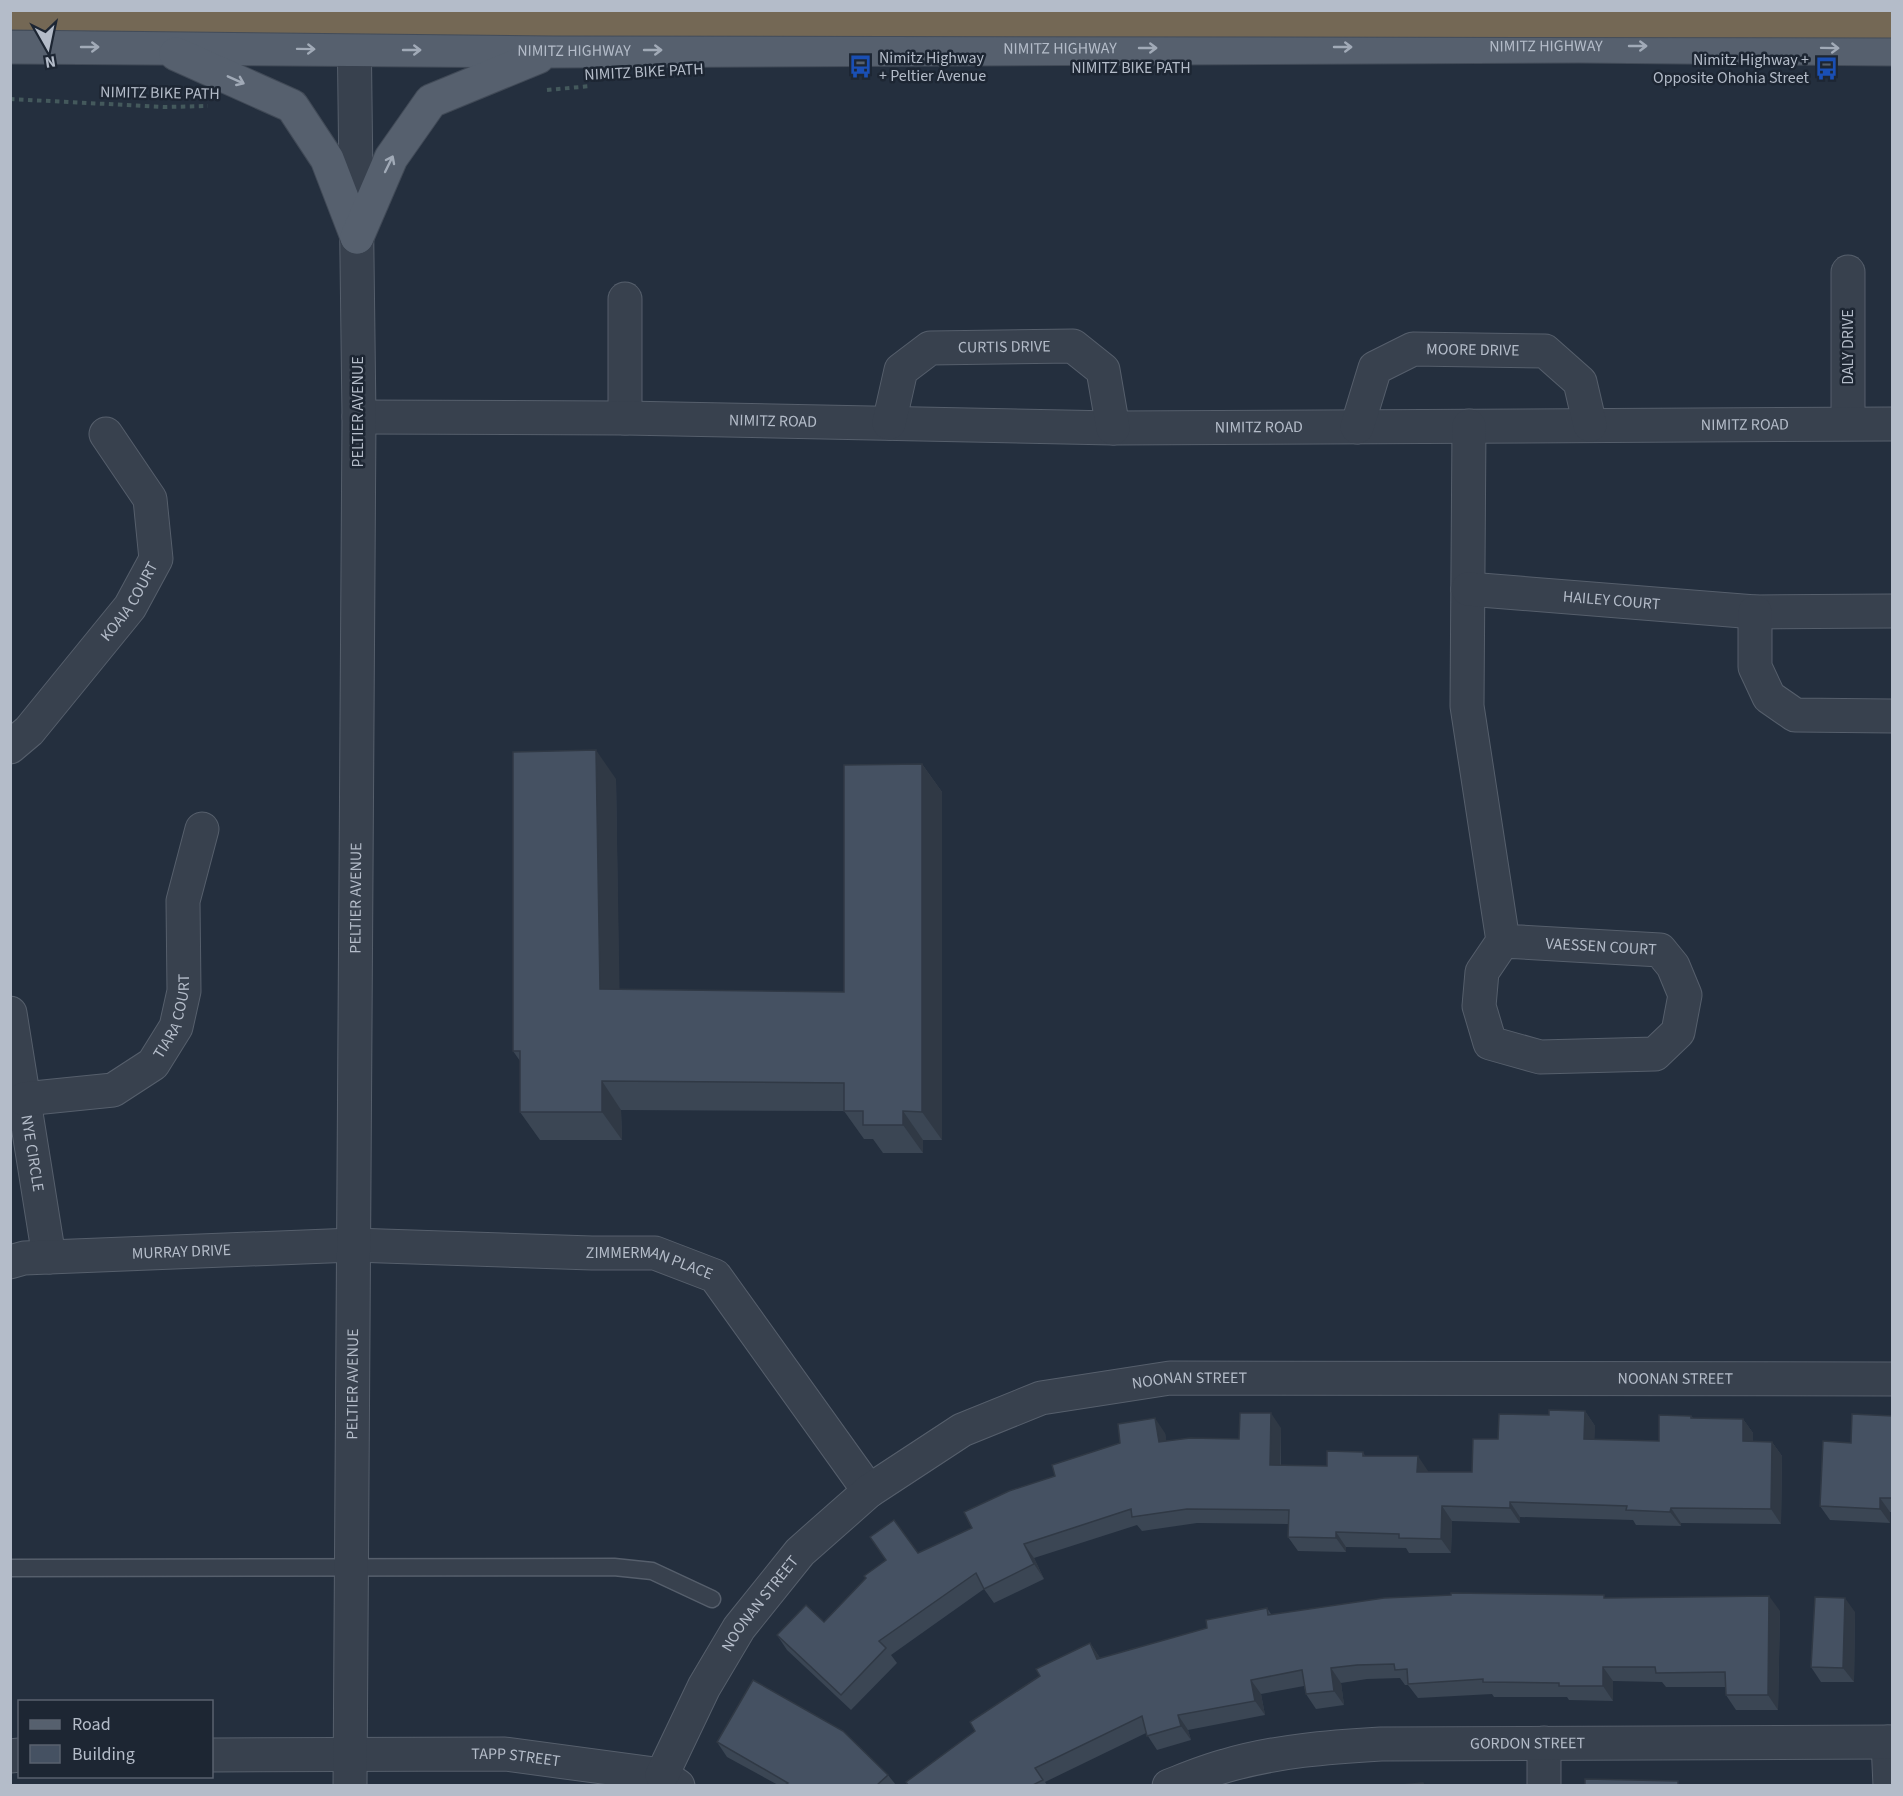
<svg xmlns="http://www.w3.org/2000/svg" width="1903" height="1796" font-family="'Source Sans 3',sans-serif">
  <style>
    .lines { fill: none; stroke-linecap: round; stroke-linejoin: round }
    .service-casing { stroke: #565f6c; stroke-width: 19 }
    .minor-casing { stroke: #565f6c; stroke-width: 35 }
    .primary-casing { stroke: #414a57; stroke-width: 35 }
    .path { stroke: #44595c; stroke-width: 4; stroke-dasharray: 4.5 4.5; stroke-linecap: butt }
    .service { stroke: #38414e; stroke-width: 16 }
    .minor { stroke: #38414e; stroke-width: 33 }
    .primary { stroke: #56606e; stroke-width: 33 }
    .motorway-bridge-casing { stroke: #434c59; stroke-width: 35; stroke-linecap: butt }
    .motorway-bridge { stroke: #746855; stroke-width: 33 }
    .wall { fill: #3b4654 }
    .shaded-wall { fill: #303945 }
    .building { fill: #455162; stroke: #303945; stroke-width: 1.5 }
    .oneway { stroke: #a1aab7 }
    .labels { text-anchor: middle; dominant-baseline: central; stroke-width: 5; stroke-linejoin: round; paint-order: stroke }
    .street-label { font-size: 16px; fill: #b4bcc9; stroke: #1d2633 }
    .poi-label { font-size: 16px; fill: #b4bcc9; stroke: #1d2633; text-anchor: start }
  </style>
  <rect width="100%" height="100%" fill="#242f3e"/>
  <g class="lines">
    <defs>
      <path id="service" d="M 10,1568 L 614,1567 L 652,1571 L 712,1599"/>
      <g id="minor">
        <path d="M 1848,272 L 1848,423"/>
        <path d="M 625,299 L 625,418"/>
        <path id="s1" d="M 359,417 L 625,418 L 1113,428 L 1892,424"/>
        <path id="s2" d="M 889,423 L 901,370 L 930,348 L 1073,346 L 1103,370 L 1113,428"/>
        <path id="s3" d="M 1469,426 L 1467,706 L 1503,941 L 1660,950 L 1673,966 L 1685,995 L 1678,1032 L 1655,1054 L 1540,1057 L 1490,1043 L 1479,1006 L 1482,972 L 1503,941"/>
        <path id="s4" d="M 1357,427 L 1375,368 L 1413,349 L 1545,351 L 1580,382 L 1590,425"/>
        <path id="s5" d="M 1468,589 L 1755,612 L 1892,611"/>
        <path d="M 1755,612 L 1755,667 L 1769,697 L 1795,715 L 1892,716"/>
        <path id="s6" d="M 10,747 L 29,731 L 130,607 L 156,559 L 150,499 L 106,434"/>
        <path id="s7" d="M 10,1013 L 49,1257"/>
        <path id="s8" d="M 24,1099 L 113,1090 L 153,1064 L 176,1027 L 184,991 L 183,901 L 202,829"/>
        <path id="s9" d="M 10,1262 L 24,1258 L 49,1257 L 353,1245 L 592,1253 L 655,1253 L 715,1276 L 869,1491"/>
        <path d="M 1888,1742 L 1890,1786"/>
        <path d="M 1544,1743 L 1544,1786"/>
        <path id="s10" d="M 212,1755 L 505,1754 L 662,1775 L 678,1786"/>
        <path d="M 10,1756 L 20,1755"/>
        <path id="s11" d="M 662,1775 L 704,1687 L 739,1628 L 800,1552 L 869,1491 L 962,1430 L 1041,1398 L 1170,1378 L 1892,1379"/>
        <path id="s12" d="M 350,1786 L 359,417 L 354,21"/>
        <path id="s13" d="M 1169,1786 C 1187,1779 1206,1771 1225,1766 C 1276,1751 1329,1747 1381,1744 L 1892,1742"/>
      </g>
      <g id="primary">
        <path id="s14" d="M 10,47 L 553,51 L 1579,46 L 1892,49"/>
        <path d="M 176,54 L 292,106 L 327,159 L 357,237"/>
        <path d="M 357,237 L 391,158 L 431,101 L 538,57"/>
      </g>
    </defs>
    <use href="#service" class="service-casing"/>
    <use href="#minor" class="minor-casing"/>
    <use href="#primary" class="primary-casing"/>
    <g class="path">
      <path d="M 547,90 L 591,86"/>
      <path d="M 10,99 L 165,107 L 208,106"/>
    </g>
    <use href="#service" class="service"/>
    <use href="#minor" class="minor"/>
    <use href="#primary" class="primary"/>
    <defs>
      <path id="motorway-bridge" d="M 10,13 L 554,19 L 1892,21"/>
    </defs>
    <use href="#motorway-bridge" class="motorway-bridge-casing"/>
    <use href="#motorway-bridge" class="motorway-bridge"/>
  </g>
  <g class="wall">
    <path d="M 922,764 L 942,792 L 942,1140 L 923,1140 L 923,1153 L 883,1153 L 873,1139 L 864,1139 L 844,1111 L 621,1110 L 622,1140 L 540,1140 L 520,1112 L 520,1061 L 513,1051 L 616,779 L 619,989 L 844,992 Z"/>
    <path d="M 1585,1411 L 1595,1426 L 1594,1439 L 1659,1441 L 1691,1416 L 1693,1418 L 1743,1419 L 1753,1433 L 1753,1441 L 1772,1442 L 1782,1456 L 1781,1524 L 1681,1523 L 1681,1526 L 1636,1525 L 1633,1520 L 1520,1517 L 1520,1523 L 1452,1521 L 1451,1553 L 1409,1553 L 1406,1548 L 1346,1547 L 1346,1552 L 1298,1551 L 1288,1537 L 1288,1524 L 1197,1523 L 1142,1531 L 1137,1525 L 1034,1558 L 1044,1579 L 994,1603 L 984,1589 L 891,1655 L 897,1663 L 851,1710 L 787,1650 L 777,1635 L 824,1622 L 918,1553 L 972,1528 L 1055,1476 L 1165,1433 L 1166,1441 L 1239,1439 L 1281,1428 L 1281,1465 L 1327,1466 L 1363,1452 L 1365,1456 L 1428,1471 L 1428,1472 L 1472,1472 L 1498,1439 L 1549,1415 Z"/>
    <path d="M 1893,1416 L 1893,1512 L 1890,1512 L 1890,1523 L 1830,1520 L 1820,1506 L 1851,1443 Z"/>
    <path d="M 1605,1598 L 1780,1611 L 1778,1710 L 1736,1710 L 1726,1695 L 1725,1687 L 1666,1687 L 1662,1682 L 1613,1681 L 1613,1701 L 1569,1700 L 1567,1697 L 1494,1697 L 1492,1694 L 1418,1698 L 1408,1685 L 1405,1685 L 1400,1678 L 1367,1679 L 1341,1683 L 1344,1705 L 1316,1709 L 1306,1694 L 1304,1686 L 1261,1694 L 1265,1715 L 1188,1730 L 1191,1740 L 1157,1750 L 1146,1733 L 1045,1782 L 1047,1785 L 908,1785 L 975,1731 L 1040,1676 L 1090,1643 L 1100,1658 L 1207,1628 L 1267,1608 L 1271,1614 Z"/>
    <path d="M 1855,1612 L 1854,1682 L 1821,1682 L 1811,1667 Z"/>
    <path d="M 717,1742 L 888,1775 L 896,1785 L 778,1785 L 727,1757 Z"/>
  </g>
  <g class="shaded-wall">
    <path d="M 596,750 L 616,779 L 620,1017 L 600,989 Z"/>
    <path d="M 922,764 L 942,792 L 942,1140 L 922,1112 Z"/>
    <path d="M 602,1081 L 621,1110 L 622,1140 L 602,1112 Z"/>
    <path d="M 903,1111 L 923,1140 L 923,1153 L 903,1125 Z"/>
    <path d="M 1585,1411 L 1595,1426 L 1594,1453 L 1584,1439 Z"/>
    <path d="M 1271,1413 L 1281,1428 L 1280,1480 L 1270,1465 Z"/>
    <path d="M 1155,1418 L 1165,1433 L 1169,1457 L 1159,1442 Z"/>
    <path d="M 1743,1419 L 1753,1433 L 1753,1456 L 1743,1441 Z"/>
    <path d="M 1772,1442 L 1782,1456 L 1781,1524 L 1771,1509 Z"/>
    <path d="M 1418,1456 L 1428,1471 L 1428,1486 L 1417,1472 Z"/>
    <path d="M 1880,1498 L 1890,1512 L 1890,1523 L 1880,1509 Z"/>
    <path d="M 1510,1502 L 1520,1517 L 1520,1523 L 1510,1508 Z"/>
    <path d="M 1442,1506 L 1452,1521 L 1451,1553 L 1441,1539 Z"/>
    <path d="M 1671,1508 L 1681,1523 L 1681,1526 L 1670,1512 Z"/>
    <path d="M 1336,1532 L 1346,1547 L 1346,1552 L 1336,1538 Z"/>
    <path d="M 1024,1544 L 1034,1558 L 1044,1579 L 1034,1564 Z"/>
    <path d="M 1769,1596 L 1780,1611 L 1778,1710 L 1768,1695 Z"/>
    <path d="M 1845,1598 L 1855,1612 L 1854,1682 L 1843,1668 Z"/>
    <path d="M 1090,1643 L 1100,1658 L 1097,1659 Z"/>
    <path d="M 1603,1667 L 1613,1681 L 1613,1701 L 1603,1686 Z"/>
    <path d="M 1331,1668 L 1341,1683 L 1344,1705 L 1334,1691 Z"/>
    <path d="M 1251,1680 L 1261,1694 L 1265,1715 L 1255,1701 Z"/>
    <path d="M 1178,1715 L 1188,1730 L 1191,1740 L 1181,1726 Z"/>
  </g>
  <g class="building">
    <path d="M 596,750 L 600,989 L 844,992 L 844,765 L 922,764 L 922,1112 L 903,1111 L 903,1125 L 863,1125 L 863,1111 L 844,1111 L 844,1083 L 602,1081 L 602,1112 L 520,1112 L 520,1051 L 513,1051 L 513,752 Z"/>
    <path d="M 1549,1410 L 1585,1411 L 1584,1439 L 1659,1441 L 1659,1415 L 1691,1416 L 1691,1418 L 1743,1419 L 1743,1441 L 1772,1442 L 1771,1509 L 1671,1508 L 1670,1512 L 1626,1510 L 1627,1506 L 1510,1502 L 1510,1508 L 1442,1506 L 1441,1539 L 1399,1538 L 1399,1534 L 1336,1532 L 1336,1538 L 1288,1537 L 1289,1510 L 1187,1509 L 1132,1517 L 1131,1509 L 1024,1544 L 1034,1564 L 984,1589 L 976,1573 L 879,1641 L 886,1648 L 841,1695 L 777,1635 L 806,1605 L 824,1622 L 866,1578 L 864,1576 L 886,1560 L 870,1537 L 894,1520 L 918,1553 L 972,1528 L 964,1512 L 1009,1491 L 1055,1476 L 1052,1465 L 1120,1443 L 1118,1424 L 1155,1418 L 1159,1442 L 1190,1438 L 1239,1439 L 1240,1413 L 1271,1413 L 1270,1465 L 1327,1466 L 1327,1451 L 1363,1452 L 1363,1456 L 1418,1456 L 1417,1472 L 1472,1472 L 1473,1439 L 1498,1439 L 1499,1414 L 1549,1415 Z"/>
    <path d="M 1852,1414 L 1893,1416 L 1893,1498 L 1880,1498 L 1880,1509 L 1820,1506 L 1823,1441 L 1851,1443 Z"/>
    <path d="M 1451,1593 L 1604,1595 L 1604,1598 L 1769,1596 L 1768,1695 L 1726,1695 L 1725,1672 L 1656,1673 L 1655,1667 L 1603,1667 L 1603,1686 L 1559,1686 L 1559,1683 L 1483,1682 L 1483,1679 L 1408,1684 L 1407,1669 L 1395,1670 L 1394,1664 L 1357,1665 L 1331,1668 L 1334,1691 L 1306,1694 L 1302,1670 L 1251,1680 L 1255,1701 L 1178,1715 L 1181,1726 L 1147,1736 L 1142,1716 L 1035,1768 L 1043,1780 L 1033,1785 L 908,1785 L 906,1782 L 975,1731 L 970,1722 L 1040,1676 L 1036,1669 L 1090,1643 L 1097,1659 L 1207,1628 L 1206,1620 L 1267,1608 L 1268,1615 L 1384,1598 L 1451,1595 Z"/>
    <path d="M 1815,1597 L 1845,1598 L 1843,1668 L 1811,1667 Z"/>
    <path d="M 753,1680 L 843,1731 L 888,1775 L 877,1785 L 785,1785 L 788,1783 L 717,1742 Z"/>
    <path d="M 1585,1779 L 1678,1781 L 1678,1785 L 1585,1785 Z"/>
    <path d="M 1423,1783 L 1424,1785 L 1400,1785 Z"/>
  </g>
  <defs><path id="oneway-shaft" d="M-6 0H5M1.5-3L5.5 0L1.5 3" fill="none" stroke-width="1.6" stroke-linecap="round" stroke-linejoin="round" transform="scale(1.5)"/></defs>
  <g class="oneway">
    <use href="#oneway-shaft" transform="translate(1638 46)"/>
    <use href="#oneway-shaft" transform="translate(90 47)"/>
    <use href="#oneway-shaft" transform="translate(1343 47)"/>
    <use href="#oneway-shaft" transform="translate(1148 48)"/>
    <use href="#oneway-shaft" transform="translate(1830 48) rotate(1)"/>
    <use href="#oneway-shaft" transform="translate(306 49) rotate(1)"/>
    <use href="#oneway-shaft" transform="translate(412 50)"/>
    <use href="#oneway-shaft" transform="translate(653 50)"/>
    <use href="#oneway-shaft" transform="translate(236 80) rotate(24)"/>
    <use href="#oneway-shaft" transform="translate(389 164) rotate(-64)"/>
  </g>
  <defs>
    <symbol id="bus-bare" viewBox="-9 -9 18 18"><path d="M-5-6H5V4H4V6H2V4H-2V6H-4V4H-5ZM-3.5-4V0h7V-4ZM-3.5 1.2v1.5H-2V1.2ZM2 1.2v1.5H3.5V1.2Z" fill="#1a4fb4" stroke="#1d2633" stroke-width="2.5" paint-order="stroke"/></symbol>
  </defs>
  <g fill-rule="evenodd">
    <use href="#bus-bare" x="844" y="50" width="33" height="33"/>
    <use href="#bus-bare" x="1810" y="52" width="33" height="33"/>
  </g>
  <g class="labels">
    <g class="street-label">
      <text stroke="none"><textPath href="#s14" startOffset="1536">NIMITZ HIGHWAY</textPath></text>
      <text stroke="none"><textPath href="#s14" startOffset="1050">NIMITZ HIGHWAY</textPath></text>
      <text stroke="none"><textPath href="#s14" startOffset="564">NIMITZ HIGHWAY</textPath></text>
      <text x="1131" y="68">NIMITZ BIKE PATH</text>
      <text transform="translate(644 72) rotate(-3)">NIMITZ BIKE PATH</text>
      <text transform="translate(160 93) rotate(1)">NIMITZ BIKE PATH</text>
      <text stroke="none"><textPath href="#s2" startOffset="165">CURTIS DRIVE</textPath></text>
      <text transform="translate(1848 347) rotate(-90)">DALY DRIVE</text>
      <text stroke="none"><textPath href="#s4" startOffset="164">MOORE DRIVE</textPath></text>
      <text transform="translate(358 412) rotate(-90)">PELTIER AVENUE</text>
      <text stroke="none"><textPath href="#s1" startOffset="414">NIMITZ ROAD</textPath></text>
      <text stroke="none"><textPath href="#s1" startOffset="1386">NIMITZ ROAD</textPath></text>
      <text stroke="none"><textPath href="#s1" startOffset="900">NIMITZ ROAD</textPath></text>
      <text stroke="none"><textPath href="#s6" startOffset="189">KOAIA COURT</textPath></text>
      <text stroke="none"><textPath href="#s5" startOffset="144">HAILEY COURT</textPath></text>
      <text stroke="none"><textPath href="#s12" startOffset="888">PELTIER AVENUE</textPath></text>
      <text stroke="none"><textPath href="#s3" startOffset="616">VAESSEN COURT</textPath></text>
      <text stroke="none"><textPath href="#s8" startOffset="190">TIARA COURT</textPath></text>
      <text stroke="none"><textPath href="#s7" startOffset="142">NYE CIRCLE</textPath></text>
      <text stroke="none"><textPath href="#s9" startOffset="172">MURRAY DRIVE</textPath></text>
      <text stroke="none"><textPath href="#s9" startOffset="642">ZIMMERMAN PLACE</textPath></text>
      <text stroke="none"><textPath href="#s11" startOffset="1188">NOONAN STREET</textPath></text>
      <text stroke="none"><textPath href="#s11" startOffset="702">NOONAN STREET</textPath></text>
      <text stroke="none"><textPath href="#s12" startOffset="402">PELTIER AVENUE</textPath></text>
      <text stroke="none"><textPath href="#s11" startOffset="198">NOONAN STREET</textPath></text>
      <text stroke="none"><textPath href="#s13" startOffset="364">GORDON STREET</textPath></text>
      <text stroke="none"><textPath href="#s10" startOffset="304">TAPP STREET</textPath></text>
    </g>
    <g class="poi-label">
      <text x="879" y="58">Nimitz Highway<tspan x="879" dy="18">+ Peltier Avenue</tspan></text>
      <text x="1809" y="60" text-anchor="end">Nimitz Highway +<tspan x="1809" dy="18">Opposite Ohohia Street</tspan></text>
    </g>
  </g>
  <rect width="1903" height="1796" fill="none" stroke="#b4bcc9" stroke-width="24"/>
  <rect x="18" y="1700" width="195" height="78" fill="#1d2633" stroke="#59626f" stroke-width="1.5"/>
  <rect x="30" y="1720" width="30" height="9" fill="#56606e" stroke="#59626f" stroke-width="1.5"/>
  <text x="72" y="1730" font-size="18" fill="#b4bcc9">Road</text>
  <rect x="30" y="1745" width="30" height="18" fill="#455162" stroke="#59626f" stroke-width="1.5"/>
  <text x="72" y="1760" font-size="18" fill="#b4bcc9">Building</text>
  <g transform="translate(48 48) rotate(171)" stroke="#1d2633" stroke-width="4.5" paint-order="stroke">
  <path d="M0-4.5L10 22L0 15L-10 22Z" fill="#b4bcc9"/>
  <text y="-9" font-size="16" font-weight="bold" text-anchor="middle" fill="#b4bcc9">N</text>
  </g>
</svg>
